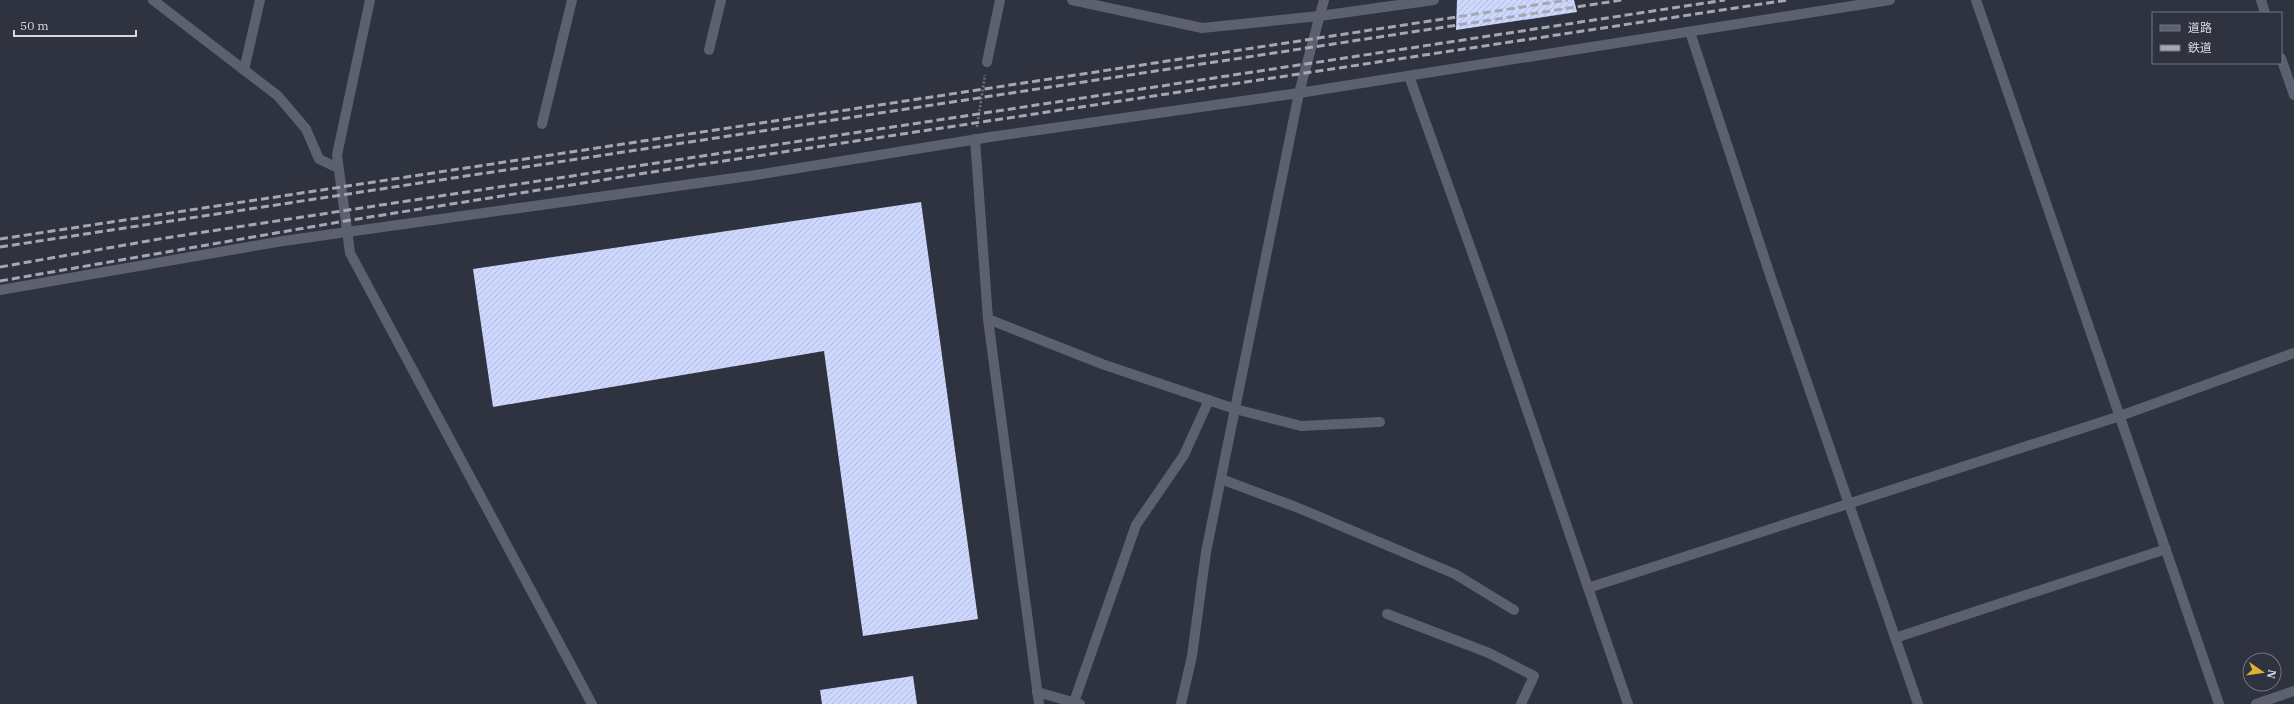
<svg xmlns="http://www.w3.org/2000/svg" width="2294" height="704" font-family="'IBM Plex Serif','Noto Sans JP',serif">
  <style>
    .building { fill: url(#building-hatch) }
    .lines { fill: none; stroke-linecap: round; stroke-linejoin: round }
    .path { stroke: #70737f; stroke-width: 2.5; stroke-dasharray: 2 2; stroke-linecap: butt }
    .minor { stroke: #5d606f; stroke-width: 10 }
    .rail { stroke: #a5a8b2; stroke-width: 3; stroke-dasharray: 8 4; stroke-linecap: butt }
  </style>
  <defs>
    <pattern id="building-hatch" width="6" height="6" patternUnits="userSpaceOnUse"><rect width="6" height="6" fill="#ced8fe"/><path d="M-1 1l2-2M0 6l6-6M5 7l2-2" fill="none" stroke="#b2bad9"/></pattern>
  </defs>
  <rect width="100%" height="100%" fill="#2f3340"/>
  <g class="building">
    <path d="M 1457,0 L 1574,0 L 1577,12 L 1456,30 Z"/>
    <path d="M 921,202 L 978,619 L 863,636 L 824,351 L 493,407 L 473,269 Z"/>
    <path d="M 913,676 L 917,704 L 822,704 L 820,690 Z"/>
  </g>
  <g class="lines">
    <path class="path" d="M 977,127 L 985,75"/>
    <g class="minor">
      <path d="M 153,0 L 278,96 L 306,129 L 319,159 L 338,168"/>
      <path d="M 370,0 L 337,155 L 350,253 L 592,704"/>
      <path d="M 1072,0 L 1202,28 L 1320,16 L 1434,0"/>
      <path d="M 1976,0 L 2219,704"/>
      <path d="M 2261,0 L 2265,13"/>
      <path d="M 1690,32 L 1771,278 L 1918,704"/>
      <path d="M 709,50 L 721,0"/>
      <path d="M 2281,58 L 2294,95"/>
      <path d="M 987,62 L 1000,0"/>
      <path d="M 244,70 L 260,0"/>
      <path d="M 1409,76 L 1492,308 L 1628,704"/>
      <path d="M 542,124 L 572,0"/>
      <path d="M 975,139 L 988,319 L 1039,704"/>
      <path d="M 0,290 L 283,241 L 756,175 L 990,137 L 1299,93 L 1890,0"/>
      <path d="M 988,319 L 1102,364 L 1235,409 L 1301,426 L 1380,422"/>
      <path d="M 1221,479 L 1296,507 L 1455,574 L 1514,610"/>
      <path d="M 1588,588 L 2120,416 L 2294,353"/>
      <path d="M 1387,614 L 1489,653 L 1534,676 L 1521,704"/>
      <path d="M 1895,638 L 2166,549"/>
      <path d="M 1037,692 L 1080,704"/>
      <path d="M 1074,702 L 1136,525 L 1184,455 L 1209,400"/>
      <path d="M 1181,704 L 1192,656 L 1206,552 L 1299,93 L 1324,0"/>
      <path d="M 2256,704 L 2294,691"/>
    </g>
    <g class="rail">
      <path d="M 0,239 L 1568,0"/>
      <path d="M 0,247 L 1622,0"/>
      <path d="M 0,267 L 165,238 L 1725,0"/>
      <path d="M 0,281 L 345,221 L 671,169 L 1788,0"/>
    </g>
  </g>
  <rect x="2152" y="12" width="130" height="52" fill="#2f3340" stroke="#727581"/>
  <rect x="2160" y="25" width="20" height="6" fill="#5d606f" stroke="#727581"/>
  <text x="2188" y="32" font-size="12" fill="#d7d9e2">道路</text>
  <rect x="2160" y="45" width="20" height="6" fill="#a5a8b2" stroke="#727581"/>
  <text x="2188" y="52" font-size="12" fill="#d7d9e2">鉄道</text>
  <g transform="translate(2262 672) rotate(103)"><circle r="19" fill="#2f3340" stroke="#727581"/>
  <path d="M0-3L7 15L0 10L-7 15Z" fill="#e0b034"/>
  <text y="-6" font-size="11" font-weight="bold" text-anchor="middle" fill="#d7d9e2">N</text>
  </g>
  <path d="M14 30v6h122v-6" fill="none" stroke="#d7d9e2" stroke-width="2"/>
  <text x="20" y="30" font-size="12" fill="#d7d9e2" stroke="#2f3340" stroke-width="3" paint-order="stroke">50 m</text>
</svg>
